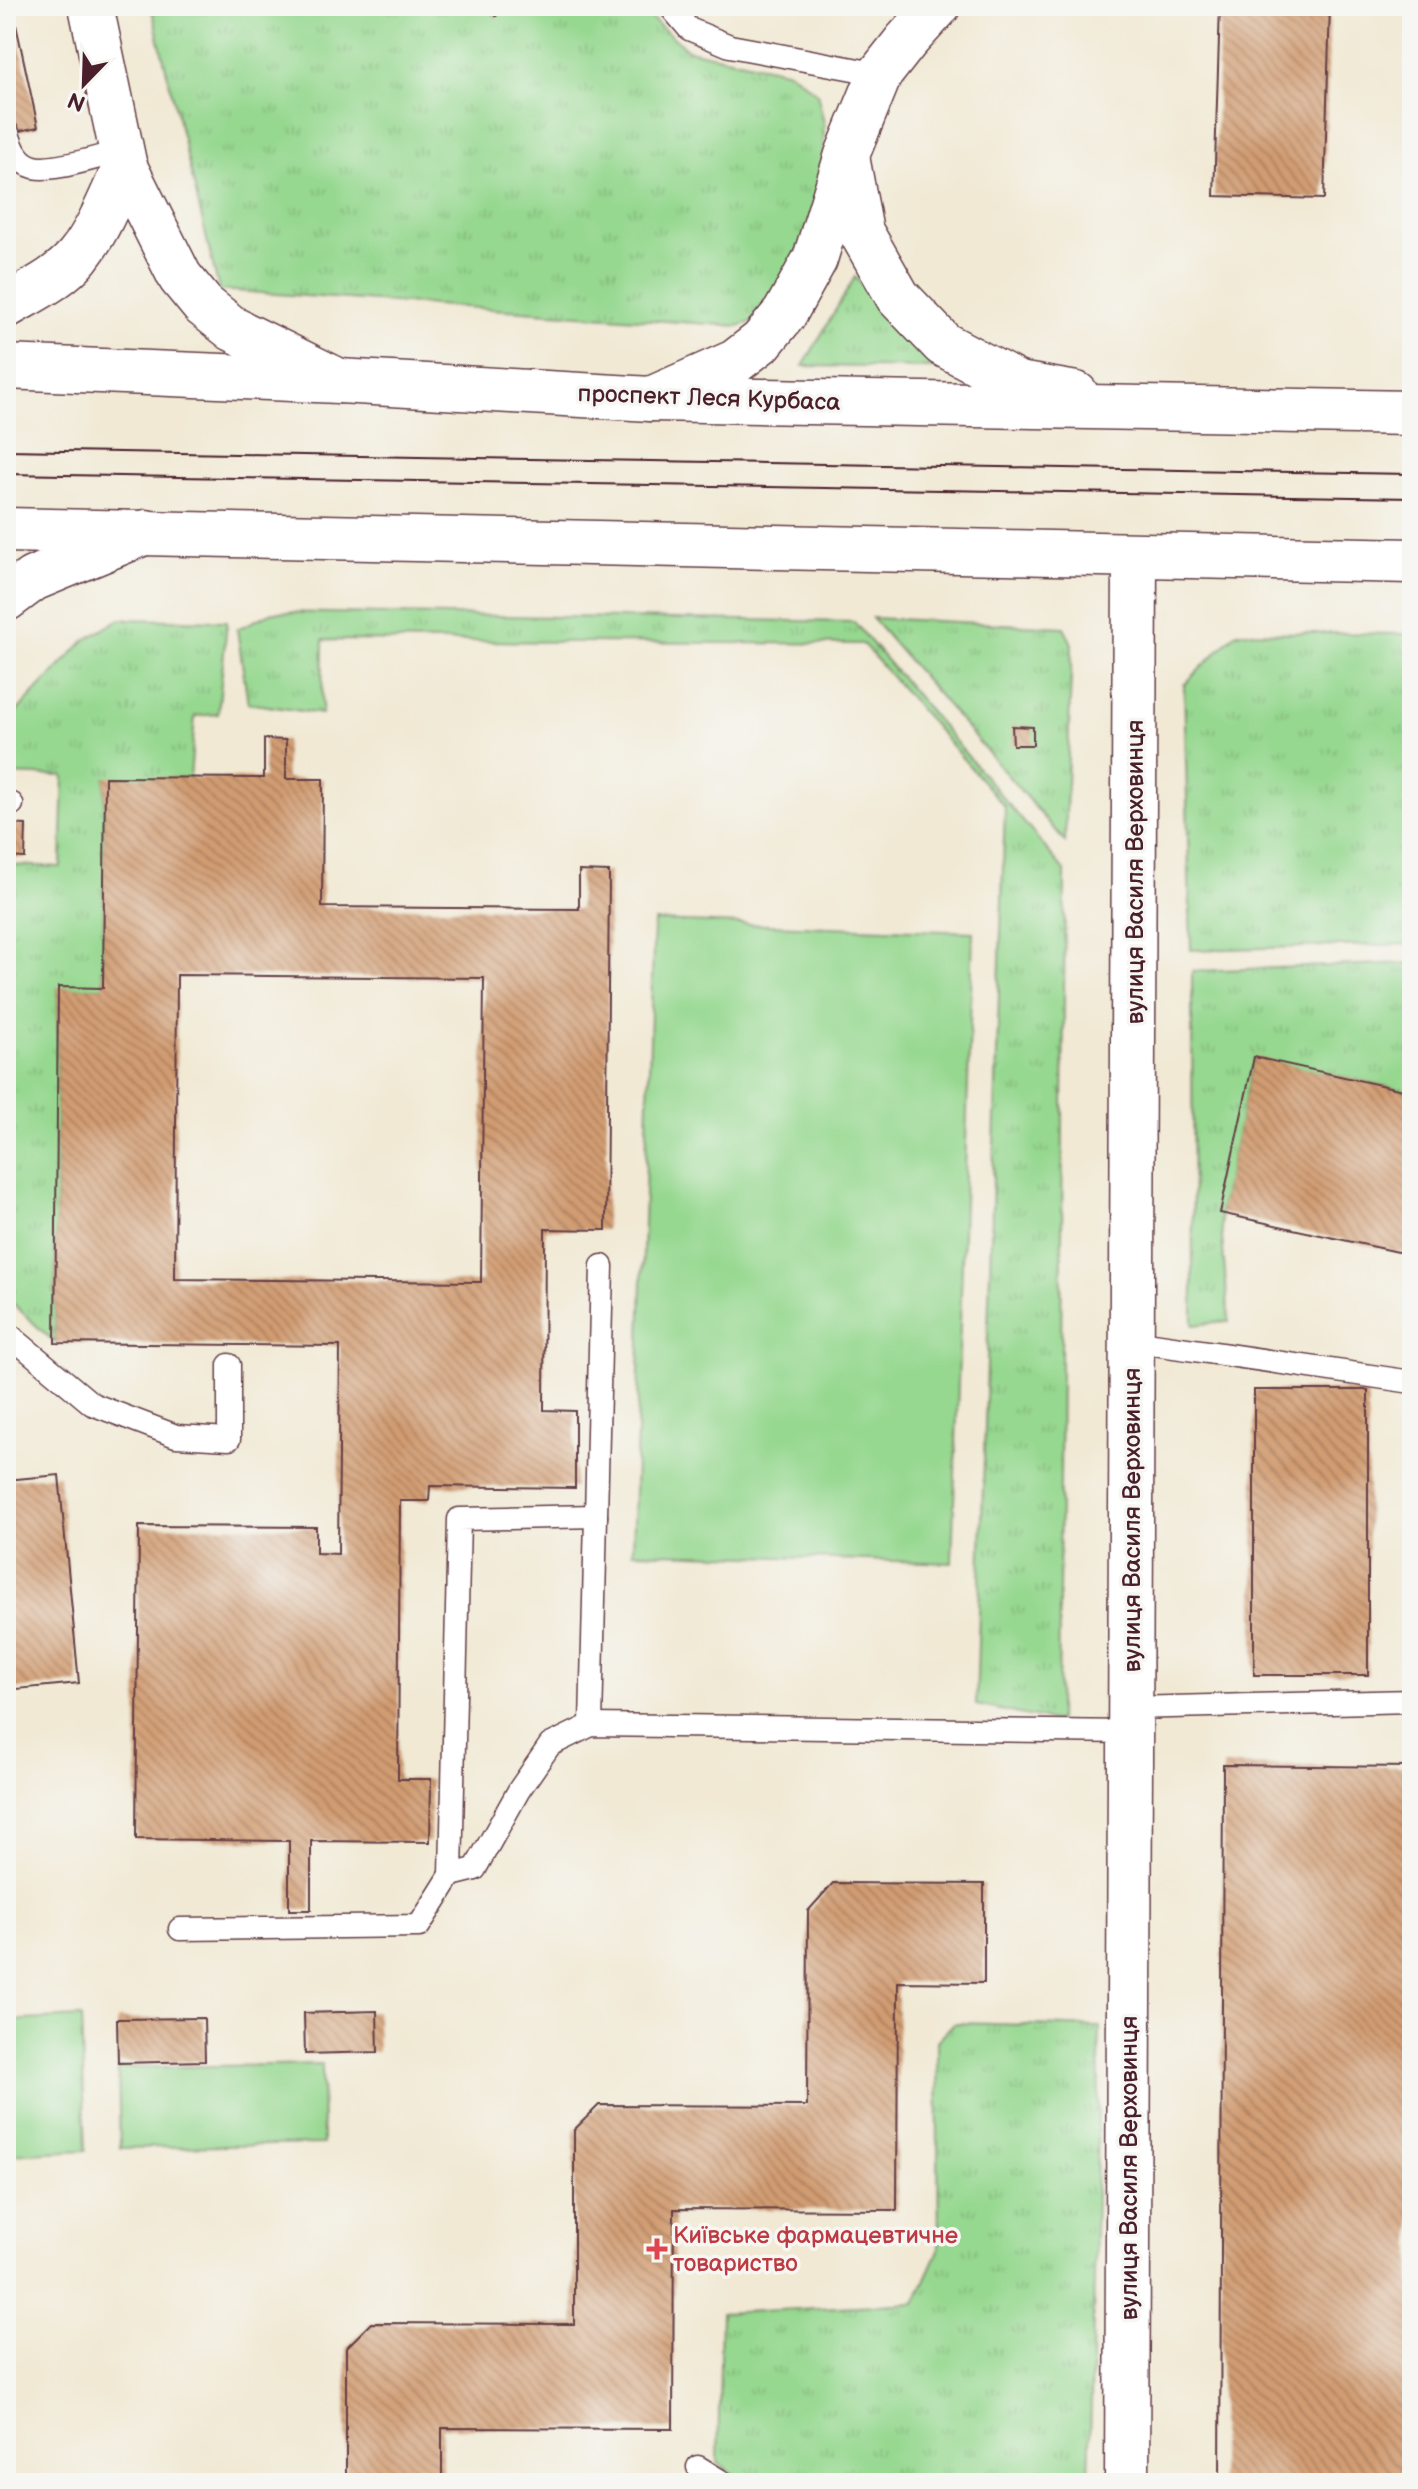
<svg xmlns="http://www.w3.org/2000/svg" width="1418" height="2489" font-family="'Balsamiq Sans',sans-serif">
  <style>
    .grass { fill: url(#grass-tufts); stroke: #707c5e; stroke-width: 2 }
    .pitch { fill: #96d890; stroke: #707c5e; stroke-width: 2 }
    .building { fill: url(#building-back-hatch); fill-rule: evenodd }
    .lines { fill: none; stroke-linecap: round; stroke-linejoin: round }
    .lane-casing { stroke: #633d44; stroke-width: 25 }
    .street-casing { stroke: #633d44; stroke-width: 47 }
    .secondary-casing { stroke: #633d44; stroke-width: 47 }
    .primary-casing { stroke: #633d44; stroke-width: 47 }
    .lane { stroke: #fff; stroke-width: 22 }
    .street { stroke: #fff; stroke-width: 44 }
    .secondary { stroke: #fff; stroke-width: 44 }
    .primary { stroke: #fff; stroke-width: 44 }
    .tram { stroke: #4a1f2b; stroke-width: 2 }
    .health-dot { fill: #e0444e; stroke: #f6f6f2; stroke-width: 3 }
    .labels { text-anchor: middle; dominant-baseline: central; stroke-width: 7; stroke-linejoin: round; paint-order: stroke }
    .street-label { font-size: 24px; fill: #4a1f2b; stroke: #f6f6f2 }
    .health-label { font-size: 24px; fill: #be3a42; stroke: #f6f6f2; text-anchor: start }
  </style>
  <defs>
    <pattern id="grass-tufts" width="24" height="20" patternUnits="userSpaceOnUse" patternTransform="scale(2)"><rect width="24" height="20" fill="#96d890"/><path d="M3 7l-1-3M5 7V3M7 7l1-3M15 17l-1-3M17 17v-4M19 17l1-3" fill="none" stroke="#83b97c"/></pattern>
    <pattern id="building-back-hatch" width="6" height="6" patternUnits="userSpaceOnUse" patternTransform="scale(2)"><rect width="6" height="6" fill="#d19c72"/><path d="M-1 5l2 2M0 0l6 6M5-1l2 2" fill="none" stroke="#ac7f5e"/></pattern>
  </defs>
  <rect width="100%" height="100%" fill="#f6f6f2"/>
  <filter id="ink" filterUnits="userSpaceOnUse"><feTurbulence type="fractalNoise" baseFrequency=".0125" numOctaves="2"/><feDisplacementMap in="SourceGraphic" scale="16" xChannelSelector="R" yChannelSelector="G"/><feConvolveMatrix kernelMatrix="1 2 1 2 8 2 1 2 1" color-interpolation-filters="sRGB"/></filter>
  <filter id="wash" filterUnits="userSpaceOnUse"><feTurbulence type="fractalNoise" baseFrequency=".006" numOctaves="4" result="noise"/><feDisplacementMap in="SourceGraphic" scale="32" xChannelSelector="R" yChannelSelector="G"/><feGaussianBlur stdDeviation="1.8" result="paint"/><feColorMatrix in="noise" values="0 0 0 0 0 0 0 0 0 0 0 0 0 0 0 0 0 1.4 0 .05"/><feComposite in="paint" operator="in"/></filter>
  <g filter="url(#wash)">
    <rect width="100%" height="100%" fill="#f1e9d4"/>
    <g class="grass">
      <path d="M 151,6 L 486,6 L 496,16 L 506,6 L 637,6 L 688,50 L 790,72 L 817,93 L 824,123 L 823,184 L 795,262 L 759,320 L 738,326 L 219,290 Z"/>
      <path d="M 855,277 L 936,368 L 803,366 Z"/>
      <path d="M 273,612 L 854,622 L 1065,871 L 1058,1722 L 976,1705 L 1005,807 L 863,644 L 323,640 L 322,714 L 248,703 L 237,629 Z"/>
      <path d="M 872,618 L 1064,627 L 1072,644 L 1065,842 Z"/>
      <path d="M 120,619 L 227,621 L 218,714 L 195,716 L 190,778 L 105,778 L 103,988 L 58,988 L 55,1343 L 6,1297 L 6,865 L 61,867 L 64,776 L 6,774 L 6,723 L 84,641 Z"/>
      <path d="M 1237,632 L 1412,634 L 1412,944 L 1191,950 L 1184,685 Z"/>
      <path d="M 1412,963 L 1412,1092 L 1254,1058 L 1220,1213 L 1229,1321 L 1193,1325 L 1192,971 Z"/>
      <path d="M 954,2023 L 1100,2027 L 1089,2483 L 744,2483 L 718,2463 L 721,2313 L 915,2303 L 939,2250 L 937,2041 Z"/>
    </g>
    <g class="pitch">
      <path d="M 654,921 L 973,932 L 952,1563 L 633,1552 Z"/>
      <path d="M 81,2017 L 86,2150 L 7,2154 L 6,2021 Z"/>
      <path d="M 322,2064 L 323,2144 L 120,2148 L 118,2068 Z"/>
    </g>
    <g id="blocks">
      <g class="building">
        <path d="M 12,6 L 38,127 L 6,134 L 6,8 Z"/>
        <path d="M 486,6 L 506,6 L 496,16 Z"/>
        <path d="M 1220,6 L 1330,6 L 1324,199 L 1214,196 Z"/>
        <path d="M 1012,726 L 1033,727 L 1033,745 L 1013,745 Z"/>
        <path d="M 264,739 L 286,740 L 286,779 L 323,779 L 322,907 L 579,909 L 579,871 L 609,872 L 606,1230 L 545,1229 L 544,1410 L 575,1411 L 575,1488 L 430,1486 L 429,1501 L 400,1501 L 398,1779 L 431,1779 L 430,1842 L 311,1841 L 311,1910 L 289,1910 L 289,1841 L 136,1839 L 139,1526 L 316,1527 L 316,1553 L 338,1554 L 340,1346 L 55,1343 L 58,987 L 103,988 L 105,777 L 264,778 ZM 177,975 L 484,978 L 481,1282 L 175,1279 Z"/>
        <path d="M 6,824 L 26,825 L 25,858 L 6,857 Z"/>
        <path d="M 1254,1057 L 1412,1092 L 1412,1255 L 1220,1213 Z"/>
        <rect x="1254" y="1390" width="114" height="285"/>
        <path d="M 59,1475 L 79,1683 L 6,1690 L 6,1480 Z"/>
        <path d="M 1223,1765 L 1412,1767 L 1412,2483 L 1220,2483 Z"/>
        <path d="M 833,1883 L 984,1884 L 984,1983 L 898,1982 L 897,2210 L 674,2209 L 673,2429 L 442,2428 L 442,2483 L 346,2483 L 346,2348 L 371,2323 L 574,2324 L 574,2130 L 599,2105 L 807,2106 L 808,1911 Z"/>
        <path d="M 377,2011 L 378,2052 L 305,2054 L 304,2013 Z"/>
        <path d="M 204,2018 L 205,2061 L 118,2063 L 117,2019 Z"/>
      </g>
    </g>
  </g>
  <g filter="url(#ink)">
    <use href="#blocks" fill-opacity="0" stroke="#633d44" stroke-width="2"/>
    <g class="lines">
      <defs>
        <g id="lane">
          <path d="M 672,6 L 672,9 L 689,29 L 730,46 L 880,74"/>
          <path d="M 8,133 C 12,147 18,163 34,167 C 53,172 101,156 122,151"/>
          <path d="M 6,804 L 12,804"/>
          <path d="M 6,1332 L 92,1404 L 176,1436 L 229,1439 L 229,1365"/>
          <path d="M 1133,1341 L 1412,1382"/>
          <path d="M 596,1516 L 459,1519 L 451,1875 L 475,1869 L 519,1790 L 550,1745 L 591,1725 L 1131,1732"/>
          <path d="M 1131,1708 L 1412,1701"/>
          <path d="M 591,1725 L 602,1266"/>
          <path d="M 180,1929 L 419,1926 L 451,1875"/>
          <path d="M 698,2467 L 724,2483"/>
        </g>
        <g id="street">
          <path d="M 848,162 L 861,232 L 898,297 L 943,344 L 1018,384 L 1076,394"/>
          <path d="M 651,399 L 735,362 L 762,341 L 785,313 L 815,259 L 847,155 L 880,74 L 906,41 L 938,6"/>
          <path d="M 6,599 L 33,579 L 146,532"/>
          <path d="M 1127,2483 L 1135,557"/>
        </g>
        <g id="secondary">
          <path d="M 91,6 L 125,167 L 180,277 L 203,305 L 233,329 L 339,381"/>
          <path d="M 6,306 C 30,292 60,278 78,256 C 99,230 111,197 125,167"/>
        </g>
        <g id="primary">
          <path d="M 6,367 L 339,381 L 651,399 L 1412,413"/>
          <path d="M 6,530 L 1412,561"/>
        </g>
      </defs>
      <use href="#lane" class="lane-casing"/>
      <use href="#street" class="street-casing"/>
      <use href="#secondary" class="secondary-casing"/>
      <use href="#primary" class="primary-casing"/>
      <use href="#lane" class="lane"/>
      <use href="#street" class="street"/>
      <use href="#secondary" class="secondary"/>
      <use href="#primary" class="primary"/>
      <g class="tram">
        <path d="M 6,450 L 1412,474"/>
        <path d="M 6,474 L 1412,498"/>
      </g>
    </g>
  </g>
  <path class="health-dot" d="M653 2237h8v8h8v8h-8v8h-8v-8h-8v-8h8z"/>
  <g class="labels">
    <g class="street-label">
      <text transform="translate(709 398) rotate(2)">проспект Леся Курбаса</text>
      <text transform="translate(1135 872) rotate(-90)">вулиця Василя Верховинця</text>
      <text transform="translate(1132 1520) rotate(-90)">вулиця Василя Верховинця</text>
      <text transform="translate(1129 2168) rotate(-90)">вулиця Василя Верховинця</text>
    </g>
    <g class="health-label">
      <text x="673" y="2235">Київське фармацевтичне<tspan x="673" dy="28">товариство</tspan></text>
    </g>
  </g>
  <rect width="1418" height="2489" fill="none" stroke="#f6f6f2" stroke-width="32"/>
  <g transform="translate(84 84) rotate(203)" stroke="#f6f6f2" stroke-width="6" paint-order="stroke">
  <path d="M0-6L14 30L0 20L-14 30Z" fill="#4a1f2b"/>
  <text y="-12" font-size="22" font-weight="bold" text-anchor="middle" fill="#4a1f2b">N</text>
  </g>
</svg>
